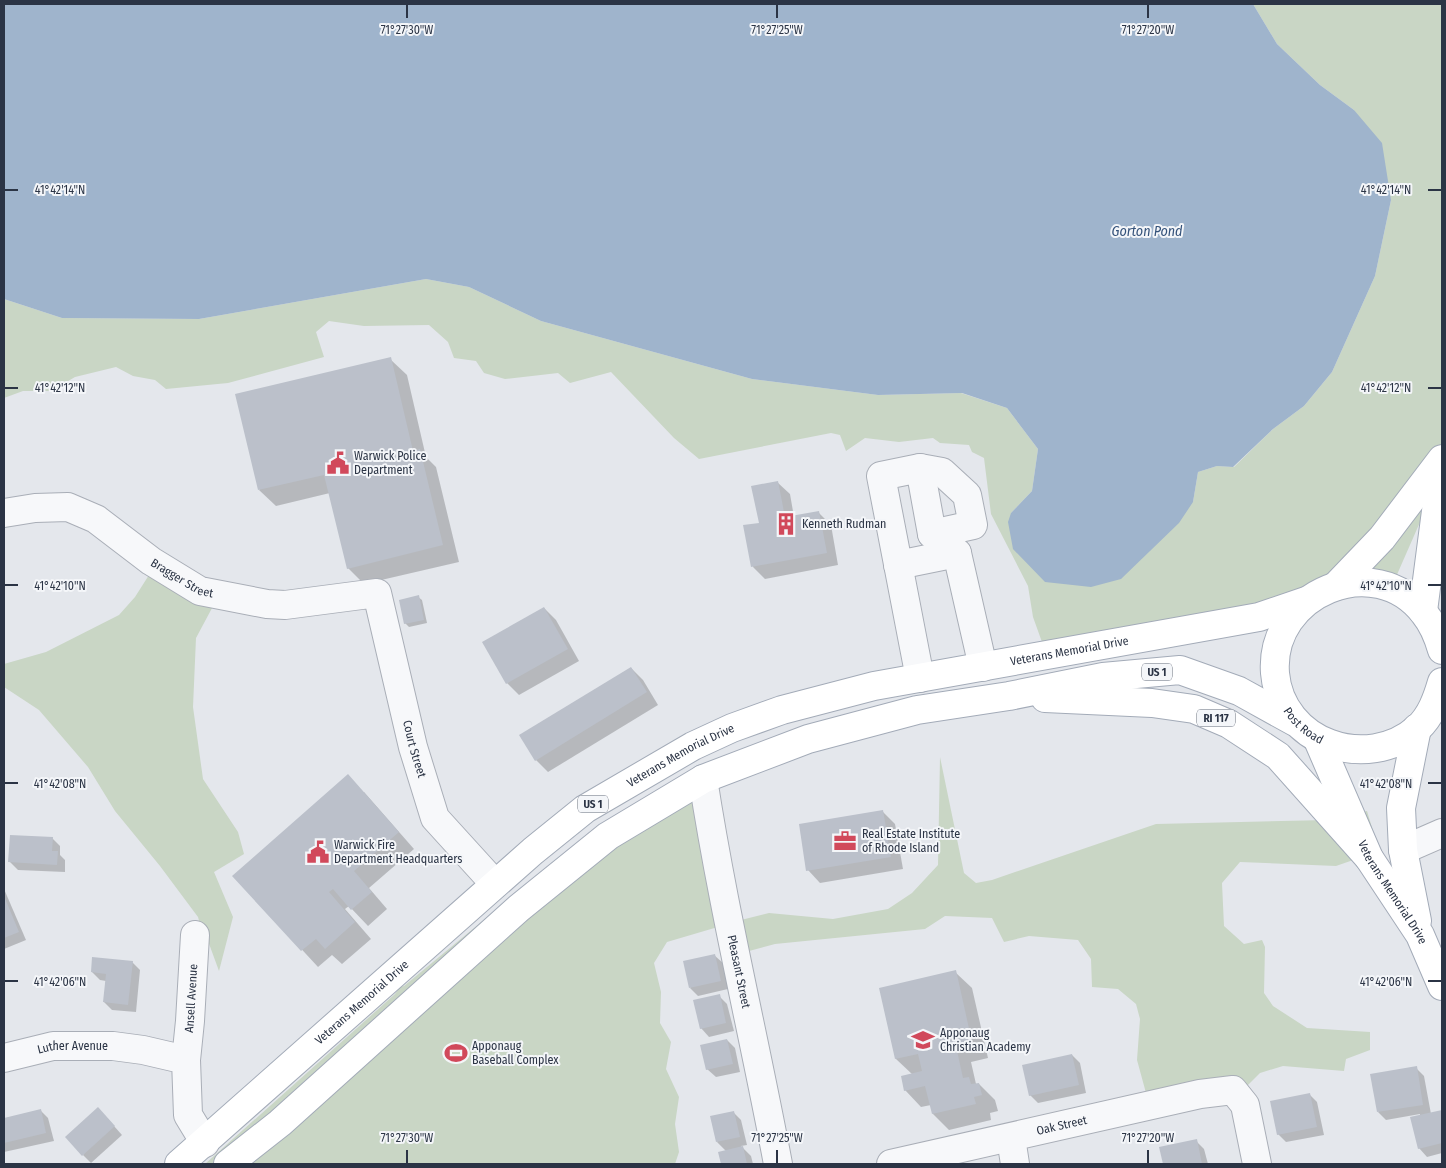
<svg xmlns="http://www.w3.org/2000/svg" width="1446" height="1168" font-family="'Fira Sans Condensed',sans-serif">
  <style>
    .green { fill: #c9d6c5 }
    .water { fill: #9fb4cc }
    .shadow { fill: #0003 }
    .building { fill: #bbc0ca }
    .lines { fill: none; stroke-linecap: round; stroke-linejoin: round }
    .minor-casing { stroke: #a9aeb7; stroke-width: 30 }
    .major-casing { stroke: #a3abb8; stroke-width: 30 }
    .minor { stroke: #f7f8fa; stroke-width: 28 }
    .major { stroke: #fff; stroke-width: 28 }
    .ticks { fill: none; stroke: #2b3445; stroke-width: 2 }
    .labels { text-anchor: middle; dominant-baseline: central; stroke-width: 4; stroke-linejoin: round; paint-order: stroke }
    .shield { fill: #f4f6f9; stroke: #676e7b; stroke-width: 1 }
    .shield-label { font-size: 11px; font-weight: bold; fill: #2b3445 }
    .poi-label { font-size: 12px; fill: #2b3445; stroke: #f4f6f9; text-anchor: start }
    .street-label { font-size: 12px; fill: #2b3445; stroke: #f4f6f9 }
    .water-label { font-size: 14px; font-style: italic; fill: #34527a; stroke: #f4f6f9 }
    .ticks-label { font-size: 12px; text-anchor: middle; fill: #2b3445; stroke: #f4f6f9; stroke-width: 4; stroke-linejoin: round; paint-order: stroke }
  </style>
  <rect width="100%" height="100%" fill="#e4e7ec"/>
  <g class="green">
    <path d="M 1253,4 L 1442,4 L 1442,472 L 1392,586 L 1362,596 L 1233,613 L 1047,656 L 1033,617 L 1028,586 L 991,514 L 984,458 L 972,452 L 969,445 L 940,443 L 933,438 L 899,442 L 865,438 L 846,451 L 840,435 L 831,433 L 699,459 L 674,438 L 611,372 L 570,383 L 558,373 L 505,379 L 484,373 L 476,361 L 454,358 L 448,342 L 429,325 L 364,326 L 329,321 L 316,332 L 324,357 L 228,383 L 166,389 L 155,380 L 133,376 L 116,367 L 75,377 L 51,391 L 23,391 L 4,398 L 4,299 L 62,318 L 199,319 L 426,279 L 469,287 L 541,321 L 752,379 L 878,395 L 961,393 L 1007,408 L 1038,449 L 1032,491 L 1011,513 L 1193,502 L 1198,472 L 1217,466 L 1234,467 L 1273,429 L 1304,406 L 1332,372 L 1375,276 L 1391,200 L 1354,110 L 1320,85 L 1277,44 Z"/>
    <path d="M 156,564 L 219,595 L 196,638 L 193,707 L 203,779 L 238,832 L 244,854 L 214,872 L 233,917 L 219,971 L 208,941 L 207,949 L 198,917 L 160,866 L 115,811 L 88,767 L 39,710 L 4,687 L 4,664 L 46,652 L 119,615 L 135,597 Z"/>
    <path d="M 940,757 L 964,873 L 976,883 L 992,880 L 1156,824 L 1328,820 L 1367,811 L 1379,851 L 1336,866 L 1240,862 L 1222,883 L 1224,926 L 1244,944 L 1262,940 L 1265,947 L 1264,993 L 1273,1006 L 1307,1028 L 1370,1032 L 1370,1050 L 1346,1059 L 1344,1071 L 1283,1066 L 1260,1073 L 1241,1092 L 1149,1104 L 1137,1060 L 1140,1019 L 1136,1004 L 1118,989 L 1092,987 L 1091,959 L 1078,940 L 1029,936 L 1004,942 L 992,918 L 945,916 L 925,929 L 775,944 L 738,954 L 728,924 L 667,942 L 654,963 L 661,992 L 660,1023 L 671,1042 L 666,1069 L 679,1097 L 675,1124 L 679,1152 L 675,1164 L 205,1164 L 395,994 L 400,987 L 404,986 L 595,828 L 694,771 L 733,922 L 769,913 L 833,919 L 888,909 L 912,893 L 938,865 Z"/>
  </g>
  <path class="water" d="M 4,4 L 1253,4 L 1277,44 L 1320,85 L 1354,110 L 1382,143 L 1391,200 L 1375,276 L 1332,372 L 1304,406 L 1273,429 L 1233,467 L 1217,466 L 1198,472 L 1193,502 L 1179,523 L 1121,579 L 1091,587 L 1045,582 L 1013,549 L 1008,522 L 1011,513 L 1032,491 L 1038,449 L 1007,408 L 962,393 L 878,395 L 752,379 L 541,321 L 469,287 L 426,279 L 199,319 L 62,318 L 4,299 Z"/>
  <g class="shadow">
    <path d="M 390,359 L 407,375 L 426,457 L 436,467 L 459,562 L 364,584 L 348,568 L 330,493 L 276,506 L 259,490 Z"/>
    <path d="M 777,482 L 790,494 L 794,517 L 818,512 L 831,525 L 838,565 L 765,579 L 753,567 L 760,524 Z"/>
    <path d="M 418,597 L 422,600 L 427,623 L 409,627 L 405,623 Z"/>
    <path d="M 544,608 L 556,620 L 579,661 L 519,695 L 507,683 Z"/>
    <path d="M 631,668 L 643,680 L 658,705 L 548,772 L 536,760 Z"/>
    <path d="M 364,792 L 414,849 L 369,888 L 387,909 L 368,926 L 349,906 L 345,909 L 371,939 L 342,964 L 332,955 L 318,967 L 234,876 Z"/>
    <path d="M 883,812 L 895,824 L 903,869 L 820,883 L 808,870 Z"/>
    <path d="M 52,838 L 60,846 L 60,855 L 65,860 L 65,872 L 18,870 L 10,862 Z"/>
    <path d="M 4,889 L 26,940 L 4,949 Z"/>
    <path d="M 714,955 L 723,963 L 728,989 L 698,996 L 690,988 Z"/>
    <path d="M 132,962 L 140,970 L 136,1012 L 112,1010 L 104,1002 L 106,981 L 100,980 L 92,972 Z"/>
    <path d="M 955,972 L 972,988 L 988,1058 L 971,1062 L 976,1084 L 979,1084 L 995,1100 L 998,1111 L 990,1113 L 991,1120 L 949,1130 L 933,1114 L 931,1105 L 921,1107 L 905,1090 L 913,1075 L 896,1059 L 881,989 Z"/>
    <path d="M 719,996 L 727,1004 L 734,1031 L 709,1037 L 701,1028 Z"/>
    <path d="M 727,1040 L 735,1048 L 740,1072 L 716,1077 L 707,1069 Z"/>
    <path d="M 1072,1055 L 1080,1063 L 1086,1093 L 1038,1103 L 1030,1095 Z"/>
    <path d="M 1416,1068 L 1424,1076 L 1431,1114 L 1442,1111 L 1442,1153 L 1427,1157 L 1419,1148 L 1420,1114 L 1386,1120 L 1378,1112 Z"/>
    <path d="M 1309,1094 L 1317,1102 L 1324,1135 L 1286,1142 L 1278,1134 Z"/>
    <path d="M 40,1110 L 48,1118 L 54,1141 L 4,1152 L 4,1119 Z"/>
    <path d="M 733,1112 L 741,1120 L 747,1145 L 741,1146 L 751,1156 L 753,1164 L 722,1164 L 720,1153 L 726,1151 L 717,1142 Z"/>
    <path d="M 106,1117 L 122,1135 L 91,1163 L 83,1155 Z"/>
    <path d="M 1196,1141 L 1204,1149 L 1208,1164 L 1164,1164 L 1160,1148 Z"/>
  </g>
  <g class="building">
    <path d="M 391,357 L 413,451 L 420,449 L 443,545 L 347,569 L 324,475 L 258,490 L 235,394 Z"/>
    <path d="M 778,481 L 785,517 L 819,511 L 827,553 L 751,567 L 743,525 L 759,523 L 751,486 Z"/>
    <path d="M 419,595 L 424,620 L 404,624 L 399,600 Z"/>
    <path d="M 544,607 L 568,649 L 506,684 L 482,642 Z"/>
    <path d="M 631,667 L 647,692 L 535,761 L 519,735 Z"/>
    <path d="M 348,774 L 399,832 L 354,871 L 372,892 L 351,910 L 333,889 L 329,892 L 355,922 L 325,949 L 316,939 L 301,951 L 232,876 Z"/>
    <path d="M 883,810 L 891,857 L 806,871 L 799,824 Z"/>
    <path d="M 10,835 L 53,837 L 52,851 L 58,851 L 57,865 L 8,862 Z"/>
    <path d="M 4,896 L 19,932 L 4,938 Z"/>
    <path d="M 715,954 L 721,981 L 689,988 L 683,961 Z"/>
    <path d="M 92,957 L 133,961 L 128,1005 L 103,1002 L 106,974 L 91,972 Z"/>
    <path d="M 956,970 L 972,1042 L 956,1046 L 963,1078 L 969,1077 L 971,1084 L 979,1083 L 982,1095 L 974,1097 L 976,1104 L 932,1114 L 925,1086 L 904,1091 L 901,1076 L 922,1071 L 918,1054 L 895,1059 L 879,988 Z"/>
    <path d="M 720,994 L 726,1023 L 700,1029 L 693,1000 Z"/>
    <path d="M 727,1039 L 733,1064 L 706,1070 L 700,1045 Z"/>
    <path d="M 1072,1054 L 1079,1085 L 1029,1096 L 1022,1065 Z"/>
    <path d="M 1417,1066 L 1423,1105 L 1377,1112 L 1370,1074 Z"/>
    <path d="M 1310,1093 L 1317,1127 L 1277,1135 L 1270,1101 Z"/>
    <path d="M 98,1107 L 115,1126 L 82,1156 L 65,1137 Z"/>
    <path d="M 41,1109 L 46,1133 L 4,1143 L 4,1118 Z"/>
    <path d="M 1442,1110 L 1442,1143 L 1418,1149 L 1410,1117 Z"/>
    <path d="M 734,1111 L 740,1137 L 716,1142 L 710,1116 Z"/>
    <path d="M 1197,1139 L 1202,1164 L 1163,1164 L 1159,1147 Z"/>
    <path d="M 743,1146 L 747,1164 L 721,1164 L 718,1152 Z"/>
  </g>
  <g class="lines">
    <defs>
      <g id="minor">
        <path d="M 920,468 L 942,472 L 967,495 L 973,525 L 932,534"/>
        <path id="s1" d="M 4,513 L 35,508 L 68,507 L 96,519 L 151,561 L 200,591 L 267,604 L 285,605 L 377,593 L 413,747 L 435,818 L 495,884"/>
        <path d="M 898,565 L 957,553"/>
        <path d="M 920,678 L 881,476 L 920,468 L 932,534 L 957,553 L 983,667"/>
        <path id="s2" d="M 703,779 C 723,909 754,1036 778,1164"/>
        <path d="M 1403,850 L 1442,833"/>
        <path id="s3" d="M 4,1058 L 53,1046 L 113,1046 L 143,1050 L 186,1060 L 188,1115 L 205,1143"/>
        <path id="s4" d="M 186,1060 L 190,1021 L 195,935"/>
        <path d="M 1011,1138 L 1015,1164"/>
        <path id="s5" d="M 891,1164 L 1200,1094 L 1233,1090 L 1245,1105 L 1257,1164"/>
      </g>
      <g id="major">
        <path d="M 1336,586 L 1382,538 L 1442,459"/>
        <path d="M 1423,611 L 1442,465"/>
        <path id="s6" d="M 1442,650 C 1438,636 1433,624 1424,613 C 1375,549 1269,593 1275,673 C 1281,743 1367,773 1418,728 C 1431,716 1437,699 1442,682"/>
        <path d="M 1045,698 L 1152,703 L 1194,709 L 1229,724 L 1278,756 L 1369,858"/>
        <path id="s7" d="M 1318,740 L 1369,858 L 1420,935 L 1442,986"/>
        <path d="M 1417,921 L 1403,850 L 1401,808 L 1417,728"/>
        <path id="s8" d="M 179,1164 L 533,851 L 585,809 L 693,746 L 732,728 L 782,710 L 874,686 L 1259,617 L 1306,601"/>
        <path d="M 228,1164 L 280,1123 L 519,908 L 608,836 L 703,779 L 808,739 L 917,710 L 1009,696 L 1103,677 L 1180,670 L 1239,691 L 1295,722"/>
      </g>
    </defs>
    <use href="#minor" class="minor-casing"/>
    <use href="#major" class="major-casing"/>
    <use href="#minor" class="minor"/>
    <use href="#major" class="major"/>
  </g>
  <path class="ticks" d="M 407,5 L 407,18M 777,5 L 777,18M 1148,5 L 1148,18M 5,190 L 18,190M 1428,190 L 1441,190M 5,388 L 18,388M 1428,388 L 1441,388M 5,585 L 18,585M 1428,585 L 1441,585M 5,783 L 18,783M 1428,783 L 1441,783M 5,981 L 18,981M 1428,981 L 1441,981M 407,1150 L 407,1163M 777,1150 L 777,1163M 1148,1150 L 1148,1163"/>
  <defs>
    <symbol id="civic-bare" viewBox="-9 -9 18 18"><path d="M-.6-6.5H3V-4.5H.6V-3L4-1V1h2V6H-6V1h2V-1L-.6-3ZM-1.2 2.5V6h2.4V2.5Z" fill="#d1495b" stroke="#f4f6f9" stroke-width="2.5" paint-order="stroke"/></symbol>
    <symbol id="building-bare" viewBox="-9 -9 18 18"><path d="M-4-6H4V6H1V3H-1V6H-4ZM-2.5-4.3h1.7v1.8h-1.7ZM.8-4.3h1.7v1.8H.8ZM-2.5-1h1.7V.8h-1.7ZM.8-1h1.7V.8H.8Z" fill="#d1495b" stroke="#f4f6f9" stroke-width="2.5" paint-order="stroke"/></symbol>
    <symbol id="office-bare" viewBox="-9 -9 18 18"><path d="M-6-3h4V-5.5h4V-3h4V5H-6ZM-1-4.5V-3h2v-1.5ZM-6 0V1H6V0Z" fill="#d1495b" stroke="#f4f6f9" stroke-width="2.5" paint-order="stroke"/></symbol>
    <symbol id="school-bare" viewBox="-9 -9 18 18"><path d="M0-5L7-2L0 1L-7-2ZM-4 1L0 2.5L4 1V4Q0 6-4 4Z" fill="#d1495b" stroke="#f4f6f9" stroke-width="2.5" paint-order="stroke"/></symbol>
    <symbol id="stadium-bare" viewBox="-9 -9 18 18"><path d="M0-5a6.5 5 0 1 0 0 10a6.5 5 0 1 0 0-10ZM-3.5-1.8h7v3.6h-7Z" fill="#d1495b" stroke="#f4f6f9" stroke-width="2.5" paint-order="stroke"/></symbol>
  </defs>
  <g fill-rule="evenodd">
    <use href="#civic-bare" x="322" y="447" width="32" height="32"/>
    <use href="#building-bare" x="770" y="508" width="32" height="32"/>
    <use href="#office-bare" x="829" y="825" width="32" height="32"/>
    <use href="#civic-bare" x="302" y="836" width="32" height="32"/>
    <use href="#school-bare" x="907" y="1024" width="32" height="32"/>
    <use href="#stadium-bare" x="440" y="1037" width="32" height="32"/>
  </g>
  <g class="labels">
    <g class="shield">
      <rect x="1142" y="663.5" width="30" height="17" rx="4"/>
      <rect x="1197" y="709.5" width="38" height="17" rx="4"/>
      <rect x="578" y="795.5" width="30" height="17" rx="4"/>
    </g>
    <g class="shield-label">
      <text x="1157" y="672">US 1</text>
      <text x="1216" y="718">RI 117</text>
      <text x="593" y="804">US 1</text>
    </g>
    <g class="poi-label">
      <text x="354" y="456">Warwick Police<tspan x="354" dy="14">Department</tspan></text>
      <text x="802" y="524">Kenneth Rudman</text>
      <text x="862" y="834">Real Estate Institute<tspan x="862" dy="14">of Rhode Island</tspan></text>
      <text x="334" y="845">Warwick Fire<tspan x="334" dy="14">Department Headquarters</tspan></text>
      <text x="940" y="1033">Apponaug<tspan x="940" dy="14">Christian Academy</tspan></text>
      <text x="472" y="1046">Apponaug<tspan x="472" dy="14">Baseball Complex</tspan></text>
    </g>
    <g class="street-label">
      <text stroke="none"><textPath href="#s1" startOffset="200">Bragger Street</textPath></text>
      <text stroke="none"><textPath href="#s8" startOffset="1054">Veterans Memorial Drive</textPath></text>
      <text stroke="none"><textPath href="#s6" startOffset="316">Post Road</textPath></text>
      <text stroke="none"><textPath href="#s1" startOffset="561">Court Street</textPath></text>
      <text stroke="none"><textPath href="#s8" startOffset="649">Veterans Memorial Drive</textPath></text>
      <text stroke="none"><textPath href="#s7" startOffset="170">Veterans Memorial Drive</textPath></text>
      <text stroke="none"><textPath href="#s2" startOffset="196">Pleasant Street</textPath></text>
      <text stroke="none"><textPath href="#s4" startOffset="62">Ansell Avenue</textPath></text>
      <text stroke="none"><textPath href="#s8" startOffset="244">Veterans Memorial Drive</textPath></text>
      <text stroke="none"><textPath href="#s3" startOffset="70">Luther Avenue</textPath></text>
      <text stroke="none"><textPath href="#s5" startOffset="175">Oak Street</textPath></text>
    </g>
    <g class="water-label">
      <text x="1147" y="231">Gorton Pond</text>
    </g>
  </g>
  <g class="ticks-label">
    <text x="407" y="34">71°27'30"W</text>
    <text x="777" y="34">71°27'25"W</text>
    <text x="1148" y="34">71°27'20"W</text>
    <text x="60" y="194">41°42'14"N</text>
    <text x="1386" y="194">41°42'14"N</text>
    <text x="60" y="392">41°42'12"N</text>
    <text x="1386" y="392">41°42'12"N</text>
    <text x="60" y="590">41°42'10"N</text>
    <text x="1386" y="590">41°42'10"N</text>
    <text x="60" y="788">41°42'08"N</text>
    <text x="1386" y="788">41°42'08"N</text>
    <text x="60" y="986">41°42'06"N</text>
    <text x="1386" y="986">41°42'06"N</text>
    <text x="407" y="1142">71°27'30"W</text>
    <text x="777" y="1142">71°27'25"W</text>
    <text x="1148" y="1142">71°27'20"W</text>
  </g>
  <rect width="1446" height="1168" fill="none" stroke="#2b3445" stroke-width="10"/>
</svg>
